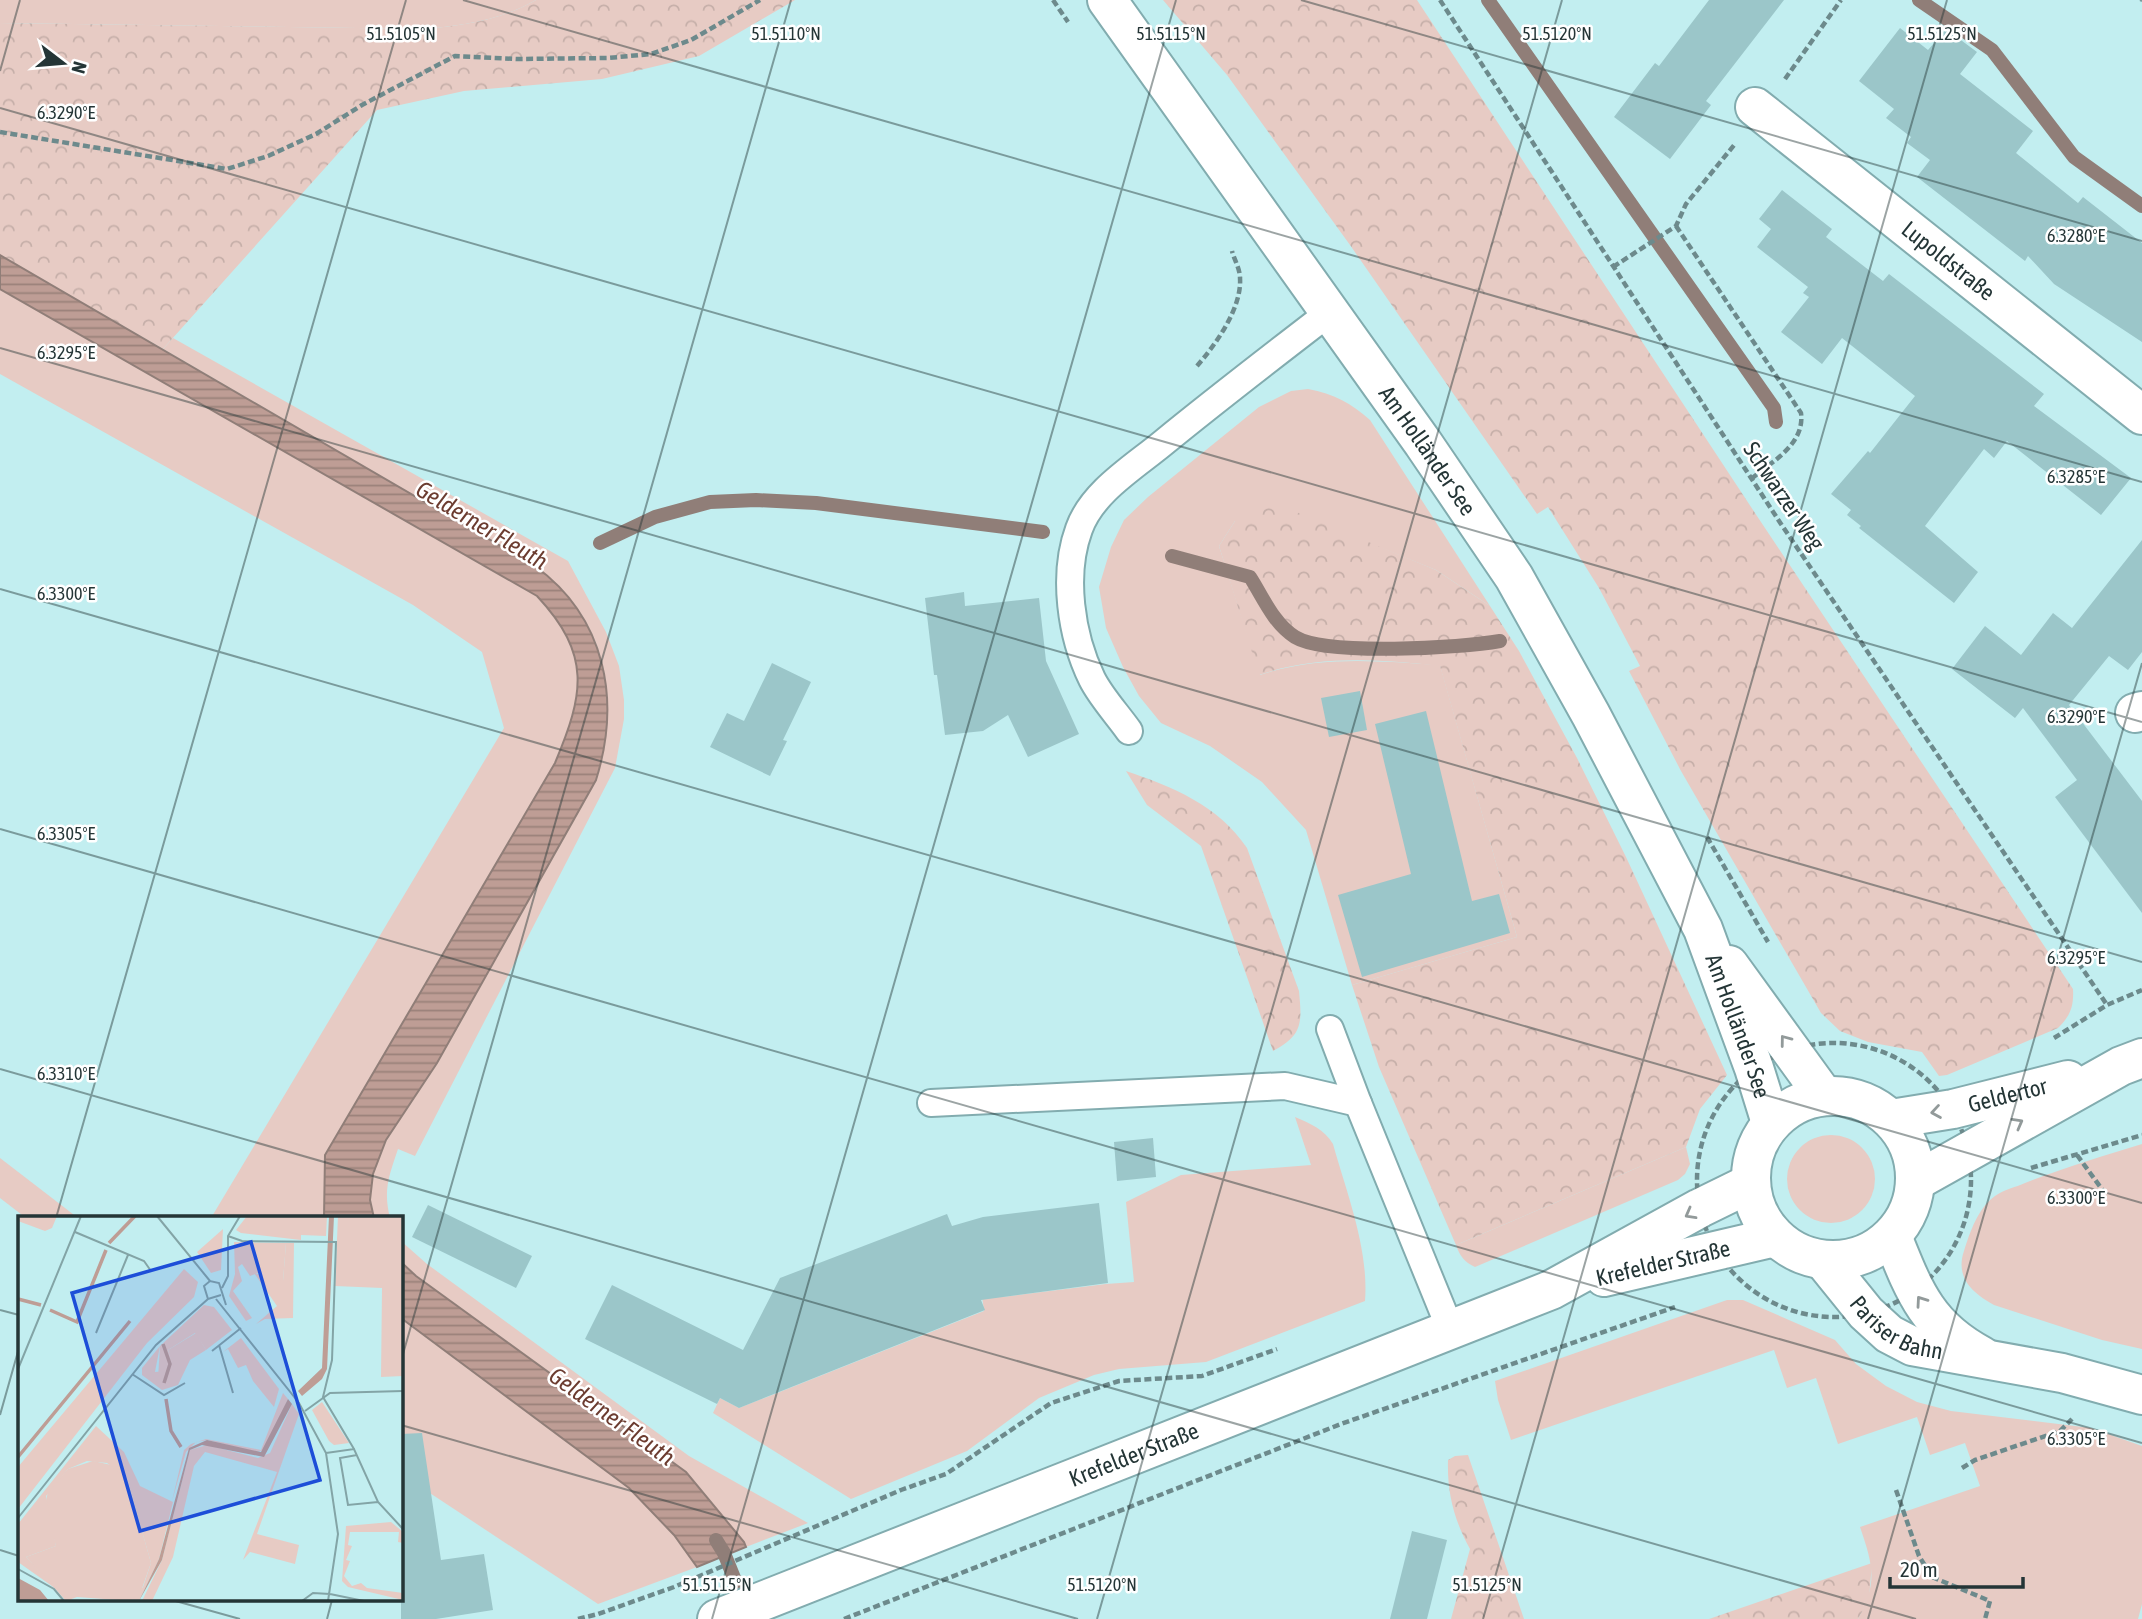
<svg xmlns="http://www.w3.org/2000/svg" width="2142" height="1619" font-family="'Asap Condensed',sans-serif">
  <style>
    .green { fill: #e7cbc4 }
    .forest { fill: url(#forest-crowns) }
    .water { fill: url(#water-rules); stroke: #907e78; stroke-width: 2 }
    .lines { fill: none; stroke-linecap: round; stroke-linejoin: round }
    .stream { stroke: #907e78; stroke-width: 14 }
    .building { fill: #9bc6c9 }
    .service-casing { stroke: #82acaf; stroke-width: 30 }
    .minor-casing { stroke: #82acaf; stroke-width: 42 }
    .tertiary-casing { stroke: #82acaf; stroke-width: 42 }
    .secondary-casing { stroke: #82acaf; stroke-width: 42 }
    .path { stroke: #6d8a8c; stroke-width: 4.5; stroke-dasharray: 7 3.5; stroke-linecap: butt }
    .service { stroke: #fff; stroke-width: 26 }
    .minor { stroke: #fff; stroke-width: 38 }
    .tertiary { stroke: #fff; stroke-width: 38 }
    .secondary { stroke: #fff; stroke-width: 38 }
    .oneway { stroke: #929a9a }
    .ticks { fill: none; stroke: #243536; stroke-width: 2; stroke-opacity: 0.45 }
    .labels { text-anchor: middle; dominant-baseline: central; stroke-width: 5; stroke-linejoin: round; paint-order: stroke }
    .street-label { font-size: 23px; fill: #243536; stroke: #fff }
    .water-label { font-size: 24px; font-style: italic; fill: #6c3c30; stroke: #fff }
    .inset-river { fill: none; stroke: #be9d95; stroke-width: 3.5 }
    .inset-road { fill: none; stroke: #83a4a6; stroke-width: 2 }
    .view { fill: #1d4ed8; fill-opacity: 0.15; stroke: #1d4ed8; stroke-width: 3.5 }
    .inset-edge { fill: none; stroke: #243536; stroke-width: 3.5 }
    .ticks-label { font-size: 18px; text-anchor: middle; fill: #243536; stroke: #fff; stroke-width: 5; stroke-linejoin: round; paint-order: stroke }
  </style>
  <defs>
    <pattern id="forest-crowns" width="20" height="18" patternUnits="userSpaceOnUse" patternTransform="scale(1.75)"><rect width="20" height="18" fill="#e7cbc4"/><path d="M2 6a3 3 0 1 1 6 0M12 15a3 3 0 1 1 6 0" fill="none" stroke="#c6afa9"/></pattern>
    <pattern id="water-rules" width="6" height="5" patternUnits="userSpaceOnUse" patternTransform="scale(1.75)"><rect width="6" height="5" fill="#be9d95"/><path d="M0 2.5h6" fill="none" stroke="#9a817a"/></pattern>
  </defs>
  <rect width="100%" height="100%" fill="#c2eef0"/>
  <g class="green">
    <path d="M 0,0 L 536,0 C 501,20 465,25 426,29 L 0,23 Z"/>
    <path d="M 0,289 L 537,596 C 592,655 584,693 555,763 L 325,1155 L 324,1218 L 211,1218 L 504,728 L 482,652 L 413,605 L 0,374 Z"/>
    <path d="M 173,338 L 568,561 L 606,632 L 619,666 L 624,700 L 624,719 L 615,768 L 415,1156 L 398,1149 C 389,1176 383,1190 390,1218 L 374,1218 L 370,1200 L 373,1174 L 386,1140 L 437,1063 L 596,780 C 615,721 613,655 574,604 C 563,590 548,578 535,566 L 163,349 Z"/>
    <path d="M 1308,389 C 1334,394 1351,403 1370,420 L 1490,606 L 1436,570 L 1384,549 L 1235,521 L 1219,546 L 1260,675 C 1318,655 1380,661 1440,665 L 1517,937 L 1352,985 L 1306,830 L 1262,782 L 1210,746 L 1161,723 L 1139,696 L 1123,667 L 1106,628 L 1099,587 L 1111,547 L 1124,520 L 1148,497 L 1259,407 L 1291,391 Z"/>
    <path d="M 1295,1117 C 1311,1124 1324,1129 1333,1144 C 1347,1194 1369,1249 1365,1301 L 1206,1362 L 1119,1369 L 1094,1375 L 1039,1398 L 967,1451 L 851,1499 L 713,1413 L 720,1398 L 739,1408 L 984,1311 L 982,1296 L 1003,1297 L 1106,1284 L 1134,1282 L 1126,1202 L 1181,1175 L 1311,1165 Z"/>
    <circle cx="1831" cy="1179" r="44"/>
    <path d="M 2142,1144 L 2142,1349 L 2102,1340 L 1994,1305 C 1972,1293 1955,1277 1964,1251 C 1970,1232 1978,1208 1995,1196 C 2003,1190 2016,1187 2025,1183 C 2063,1168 2103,1156 2142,1144 Z"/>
    <path d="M 1686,1147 L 1690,1164 L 1685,1174 L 1678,1180 L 1475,1267 C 1464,1262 1460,1256 1456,1245 Z"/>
    <path d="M 0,1158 L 78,1218 L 26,1218 L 0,1198 Z"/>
    <path d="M 401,1241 L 427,1264 L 689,1456 L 808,1523 L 746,1547 L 744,1542 L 686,1472 L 416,1276 L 401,1262 Z"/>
    <path d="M 1727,1300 L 1743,1300 L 1835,1340 L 1856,1364 L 1886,1386 L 1917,1402 L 1951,1411 L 2091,1428 L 2142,1446 L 2142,1604 L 2138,1619 L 1858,1619 C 1878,1583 1873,1565 1860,1527 L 1980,1486 L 1965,1443 L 1930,1455 L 1917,1417 L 1838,1444 L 1816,1378 L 1787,1388 L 1774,1350 L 1511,1440 L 1498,1400 L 1495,1381 Z"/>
    <path d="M 401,1318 L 629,1488 L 674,1535 L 697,1567 L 598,1604 L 401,1474 Z"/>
  </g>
  <g class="forest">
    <path d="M 536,0 L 795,0 L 699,56 L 602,79 L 464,91 L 377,110 L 163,349 L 0,255 L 0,23 L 426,29 C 465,25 501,20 536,0 Z"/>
    <path d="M 1163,0 L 1417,0 L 1755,513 L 2073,989 C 2074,1007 2070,1016 2058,1028 L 1947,1075 L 1939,1076 L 1922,1052 L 1868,1042 L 1840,1031 L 1821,1013 L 1681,771 L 1629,671 L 1640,666 L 1599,588 L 1548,507 L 1537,514 L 1350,245 L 1227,75 Z"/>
    <path d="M 1255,504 L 1289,509 L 1436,570 L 1490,606 L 1519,651 L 1577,758 L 1626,857 L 1727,1075 L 1700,1109 L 1686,1147 L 1456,1245 L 1379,1067 L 1352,985 L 1517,937 L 1440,666 C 1380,659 1317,655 1259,675 L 1219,546 L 1235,521 Z"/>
    <path d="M 1126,771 C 1173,787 1218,805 1247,848 L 1299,991 C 1302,1023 1303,1035 1273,1051 L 1201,846 L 1147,805 Z"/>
    <path d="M 1468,1455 L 1524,1619 L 1451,1619 L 1470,1549 C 1454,1520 1447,1493 1448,1460 L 1455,1456 Z"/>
    <path d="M 1872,1563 L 1869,1599 L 1858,1619 L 1709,1619 Z"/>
  </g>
  <g class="water">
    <path d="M 0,255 L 535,566 C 606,618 621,700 596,780 L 437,1063 L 386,1140 L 373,1174 L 370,1200 L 374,1218 L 324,1218 L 325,1155 L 555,763 C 584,694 592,655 537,596 L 0,289 Z"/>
    <path d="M 401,1262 L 416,1276 L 686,1472 L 744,1542 L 746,1547 L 697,1567 L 674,1535 L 629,1488 L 401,1318 Z"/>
  </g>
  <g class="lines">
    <g class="stream">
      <path d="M 1488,0 L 1774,408 L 1776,422"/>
      <path d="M 1919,0 L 1992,50 L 2074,157 L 2142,206"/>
      <path d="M 600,543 L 655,517 L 710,502 L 756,500 L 816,503 L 1043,532"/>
      <path d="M 1172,556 L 1250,577 C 1263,597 1273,623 1295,637 C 1326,656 1461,648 1500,641"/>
      <path d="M 716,1540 L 724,1553 L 745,1605"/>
    </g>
  </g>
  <g class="building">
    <path d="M 1709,0 L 1784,0 L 1706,101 L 1711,105 L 1670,159 L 1614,117 L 1655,63 L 1659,66 Z"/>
    <path d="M 1900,28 L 1928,50 L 1946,29 L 1977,52 L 1960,74 L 2033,131 L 2016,153 L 2078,203 L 2083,197 L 2142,243 L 2142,342 L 2054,284 L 2028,256 L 2025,261 L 1917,177 L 1930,160 L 1907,143 L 1911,137 L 1886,118 L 1894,109 L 1859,81 Z"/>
    <path d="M 1782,190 L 1832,229 L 1826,237 L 1883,281 L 1889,274 L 2044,394 L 2034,406 L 2131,478 L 2101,515 L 2007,441 L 1994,458 L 1984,449 L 1925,526 L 1978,572 L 1954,603 L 1859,528 L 1861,526 L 1847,515 L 1851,510 L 1831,494 L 1868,451 L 1870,453 L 1915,396 L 1842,338 L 1822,364 L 1781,332 L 1809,297 L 1803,293 L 1808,287 L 1757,247 L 1771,229 L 1759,219 Z"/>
    <path d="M 2142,540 L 2142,652 L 2128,670 L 2109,656 L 2069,705 L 2142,801 L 2142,913 L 2055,797 L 2077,780 L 2023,708 L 2015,718 L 1952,669 L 1985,626 L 2021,655 L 2053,613 L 2072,628 Z"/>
    <path d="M 964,592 L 965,606 L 1039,598 L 1046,661 L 1079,734 L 1028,757 L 1008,715 L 983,731 L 945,735 L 937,675 L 934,675 L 925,598 Z"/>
    <path d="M 772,663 L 811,682 L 783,740 L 787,741 L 770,776 L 710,747 L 727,713 L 744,721 Z"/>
    <path d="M 1360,691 L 1367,730 L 1329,737 L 1321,698 Z"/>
    <path d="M 1426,711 L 1472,901 L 1499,894 L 1510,933 L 1362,977 L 1338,895 L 1411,874 L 1375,724 Z"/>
    <path d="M 1153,1138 L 1156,1177 L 1117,1181 L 1114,1142 Z"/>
    <path d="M 1099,1203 L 1108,1283 L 981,1300 L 985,1310 L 739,1408 L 720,1398 L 717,1404 L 585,1339 L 612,1285 L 743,1350 L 780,1278 L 947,1214 L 952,1226 L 983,1217 Z"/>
    <path d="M 428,1205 L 532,1256 L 516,1288 L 412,1237 Z"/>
    <path d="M 422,1433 L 441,1560 L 484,1554 L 493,1610 L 436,1619 L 401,1619 L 401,1434 Z"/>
    <path d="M 1412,1531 L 1447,1540 L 1427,1619 L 1390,1619 Z"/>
  </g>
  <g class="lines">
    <defs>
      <g id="service">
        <path d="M 1129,731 C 1117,714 1101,697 1092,679 C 1071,636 1062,575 1079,529 C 1092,492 1134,467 1163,443 C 1218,398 1274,355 1330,312"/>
        <path d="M 1330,1029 L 1358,1103 L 1451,1331"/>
        <path d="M 931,1103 L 1285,1086 L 1358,1103"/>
      </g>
      <g id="minor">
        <path id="s1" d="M 1755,107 L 2142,415"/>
        <path d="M 2135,713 L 2142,711"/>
      </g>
      <g id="tertiary">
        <path id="s2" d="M 1107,0 L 1423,443 L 1514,577 L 1591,715 L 1703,929 L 1754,1068 L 1771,1123"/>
        <path d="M 1729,965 L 1824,1096"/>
        <path d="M 1892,1236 C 1914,1291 1927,1327 1982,1356"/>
        <path id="s3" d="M 1824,1261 L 1866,1313 L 1889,1334 L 1912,1346 L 2062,1373 L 2142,1395"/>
      </g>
      <g id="secondary">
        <circle cx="1833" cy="1178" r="82"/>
        <path id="s4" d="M 1891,1119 L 1953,1109 L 2068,1080"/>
        <path d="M 1916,1181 L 2121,1066 L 2142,1058"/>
        <path d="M 1604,1277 L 1775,1237"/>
        <path id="s5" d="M 717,1619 L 1551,1290 L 1700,1208 L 1751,1183"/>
      </g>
    </defs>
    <use href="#service" class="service-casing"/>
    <use href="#minor" class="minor-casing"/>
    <use href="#tertiary" class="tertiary-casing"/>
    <use href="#secondary" class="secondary-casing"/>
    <g class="path">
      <path d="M 1053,0 L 1068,22"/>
      <path d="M 1440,0 L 1781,524 L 2107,1005"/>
      <path d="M 1785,79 L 1841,0"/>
      <path d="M 0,132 L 227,169 L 268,156 L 316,134 L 362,105 L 455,56 L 517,59 L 608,58 L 651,54 L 691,40 L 760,0"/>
      <path d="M 1676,226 L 1801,413 C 1805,444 1773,461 1751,479"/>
      <path d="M 1613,267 L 1676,226 L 1686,204 L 1735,144"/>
      <path d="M 1197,366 C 1216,344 1242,308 1240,278 C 1240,269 1234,259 1232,251"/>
      <path d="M 1707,837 L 1768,942"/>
      <path d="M 2054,1038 L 2107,1005 L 2142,990"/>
      <circle cx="1834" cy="1180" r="137"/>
      <path d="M 2077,1155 L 2104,1192"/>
      <path d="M 2031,1168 L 2142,1135"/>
      <path d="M 1962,1468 L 1975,1460 L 2060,1431 L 2072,1419"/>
      <path d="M 1896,1490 L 1919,1556 L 1932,1577 L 1990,1601 L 1985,1619"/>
      <path d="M 578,1619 L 598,1614 L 674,1587 L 901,1490 L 946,1474 L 1051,1403 L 1119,1381 L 1202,1376 L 1277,1349"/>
      <path d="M 844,1619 L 1341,1424 L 1675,1307"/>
    </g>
    <use href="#service" class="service"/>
    <use href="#minor" class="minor"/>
    <use href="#tertiary" class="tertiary"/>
    <use href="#secondary" class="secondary"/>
  </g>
  <defs><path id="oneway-chevron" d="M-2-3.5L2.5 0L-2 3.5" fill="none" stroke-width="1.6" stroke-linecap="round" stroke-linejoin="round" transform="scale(1.75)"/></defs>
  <g class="oneway">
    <use href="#oneway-chevron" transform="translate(1785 1040) rotate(-127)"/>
    <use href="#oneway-chevron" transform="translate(1936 1112) rotate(171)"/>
    <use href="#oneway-chevron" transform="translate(2018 1123) rotate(-29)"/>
    <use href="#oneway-chevron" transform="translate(1690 1214) rotate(151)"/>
    <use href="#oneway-chevron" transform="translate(1921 1301) rotate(-125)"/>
  </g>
  <path class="ticks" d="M 463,0 L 2142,482M 1301,0 L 2142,241M 2140,0 L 2142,1M 0,71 L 20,0M 0,108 L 2142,722M 0,348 L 2142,962M 0,589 L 2142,1203M 0,829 L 2142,1443M 0,1069 L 1916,1619M 56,1218 L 406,0M 0,1310 L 19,1315M 401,1361 L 791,0M 0,1415 L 19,1348M 401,1425 L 1078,1619M 0,1550 L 19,1556M 172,1600 L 240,1619M 327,1619 L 332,1600M 712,1619 L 1176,0M 1097,1619 L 1562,0M 1483,1619 L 1947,0M 1868,1619 L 2142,663"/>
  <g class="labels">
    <g class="street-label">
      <text stroke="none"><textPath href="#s1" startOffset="247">Lupoldstraße</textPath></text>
      <text stroke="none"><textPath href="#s2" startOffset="553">Am Holländer See</textPath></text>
      <text transform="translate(1784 496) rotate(56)">Schwarzer Weg</text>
      <text stroke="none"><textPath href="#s2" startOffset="1209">Am Holländer See</textPath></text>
      <text stroke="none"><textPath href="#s4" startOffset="119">Geldertor</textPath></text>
      <text transform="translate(1663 1263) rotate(-13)">Krefelder Straße</text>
      <text stroke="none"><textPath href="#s3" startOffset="102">Pariser Bahn</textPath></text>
      <text stroke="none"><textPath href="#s5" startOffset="448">Krefelder Straße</textPath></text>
    </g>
    <g class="water-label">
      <text transform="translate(482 525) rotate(31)">Gelderner Fleuth</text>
      <text transform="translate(612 1416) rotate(36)">Gelderner Fleuth</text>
    </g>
  </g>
  <g transform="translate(18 1216)">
    <rect width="385" height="385" fill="#c2eef0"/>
    <path d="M 205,13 L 203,54 L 193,57 L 179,36 ZM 216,26 L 268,27 L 265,65 L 254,66 L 240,57 L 232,60 L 224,48 L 220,51 L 224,65 L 215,75 L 234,102 L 228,105 L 211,80 L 217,58 ZM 178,117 L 188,134 L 172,144 L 160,169 L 144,174 L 124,159 L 124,152 L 142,130 L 137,156 L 156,154 L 150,134 ZM 223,122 L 261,173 L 256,191 L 235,165 L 228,149 L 220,152 L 210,133 L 205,136 ZM 265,177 L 270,183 L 248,234 L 236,236 L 190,224 L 178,226 L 168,236 L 154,285 L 166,234 L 173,228 L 188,223 L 243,234 ZM 304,186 L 331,227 L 316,229 L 311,225 L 294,194 ZM 274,188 L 281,198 L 239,318 L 281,329 L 277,348 L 232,336 L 225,344 L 259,256 L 187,236 L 176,250 L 155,341 L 134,385 L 124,385 L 144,344 L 172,234 L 189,229 L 240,242 L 252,237 ZM 75,245 L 98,250 L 109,262 L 133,347 L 122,378 L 113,385 L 59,381 L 48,385 L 8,341 L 38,330 L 27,291 L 30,275 L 50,253 ZM 373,306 L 385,316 L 385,327 L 380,326 L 381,316 L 332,316 L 330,329 L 334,330 L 328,344 L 332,345 L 326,360 L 334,370 L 343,367 L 349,372 L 385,377 L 385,384 L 330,371 L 324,365 L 328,310 Z" fill="#e7cbc4"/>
    <path d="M 0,0 L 39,0 L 34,12 L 27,15 L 0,5 ZM 268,27 L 276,27 L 275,102 L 247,103 L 238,108 L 259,90 L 236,57 L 265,65 ZM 166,53 L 180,66 L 176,81 L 129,127 L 0,293 L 0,251 ZM 186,89 L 196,91 L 214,114 L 188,134 L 177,117 L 150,134 L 157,154 L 140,162 L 142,130 ZM 78,210 L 106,236 L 122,270 L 155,286 L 141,343 L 121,385 L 113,385 L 125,371 L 133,347 L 109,262 L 89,247 L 69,245 L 50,253 L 28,280 L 38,330 L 8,341 L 41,375 L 0,346 L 0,308 Z" fill="#e7cbc4"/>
    <path d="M 320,0 L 385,0 L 385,160 L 363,161 L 364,72 L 317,70 Z" fill="#e7cbc4"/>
    <path d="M 229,0 L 309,0 L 308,20 L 283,19 L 283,24 L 223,17 L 218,14 Z" fill="#e7cbc4"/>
    <path d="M 311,0 L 316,0 L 309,153 L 304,163 L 284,180 L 280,175 L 304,152 ZM 270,183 L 274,188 L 246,241 L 184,229 L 172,234 L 144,344 L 121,385 L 141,343 L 171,232 L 189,224 L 243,236 ZM 0,362 L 22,374 L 31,385 L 0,385 Z" fill="#be9d95"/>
    <path class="inset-river" d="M 91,27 L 117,0M 0,83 L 23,89M 32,94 L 59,106 L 88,34M 145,128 L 152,148 L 146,167M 148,183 L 153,215 L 163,231M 0,241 L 112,105"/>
    <path class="inset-road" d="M 139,0 L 192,65M 57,16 L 126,45 L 133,55M 210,20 L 224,25 L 318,26 L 314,144 L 305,181 L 336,233M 204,72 L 210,60 L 210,20 L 222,0M 203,79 L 190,83 L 186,70 L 192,65 L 201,67 L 208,89M 198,83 L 281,187 L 308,237 L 320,318 L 310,385M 78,117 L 110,39M 201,129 L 215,177M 194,135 L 223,112M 0,153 L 63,0M 114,158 L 146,179 L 167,167M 287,195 L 312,177 L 385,175M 308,237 L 336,233 L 360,286 L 385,313M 339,239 L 322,242 L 330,289 L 360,286M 0,302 L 138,129 L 190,83M 0,353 L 36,373 L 46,385M 312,378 L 346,385M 284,385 L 295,377 L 312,378"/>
    <path class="view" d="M 233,26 L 302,264 L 122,315 L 54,77 Z"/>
    <rect width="385" height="385" class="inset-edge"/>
  </g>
  <g class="ticks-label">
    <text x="401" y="40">51.5105°N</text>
    <text x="786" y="40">51.5110°N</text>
    <text x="1171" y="40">51.5115°N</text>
    <text x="1557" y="40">51.5120°N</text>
    <text x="1942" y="40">51.5125°N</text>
    <text x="66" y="119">6.3290°E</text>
    <text x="2076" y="242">6.3280°E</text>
    <text x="66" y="359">6.3295°E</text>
    <text x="2076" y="483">6.3285°E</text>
    <text x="66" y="600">6.3300°E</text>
    <text x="2076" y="723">6.3290°E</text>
    <text x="66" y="840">6.3305°E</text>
    <text x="2076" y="964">6.3295°E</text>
    <text x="66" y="1080">6.3310°E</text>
    <text x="2076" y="1204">6.3300°E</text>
    <text x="2076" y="1445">6.3305°E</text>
    <text x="717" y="1591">51.5115°N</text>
    <text x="1102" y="1591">51.5120°N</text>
    <text x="1487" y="1591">51.5125°N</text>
  </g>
  <g transform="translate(63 63) rotate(106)" stroke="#ffffff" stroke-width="5" paint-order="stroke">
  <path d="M0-5L12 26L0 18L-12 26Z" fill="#243536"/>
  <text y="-10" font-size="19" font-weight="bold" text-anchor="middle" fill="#243536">N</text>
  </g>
  <path d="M1890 1577v10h133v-10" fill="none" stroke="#243536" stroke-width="3.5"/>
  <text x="1900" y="1577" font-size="21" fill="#243536" stroke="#ffffff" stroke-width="5" paint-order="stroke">20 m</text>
</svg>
